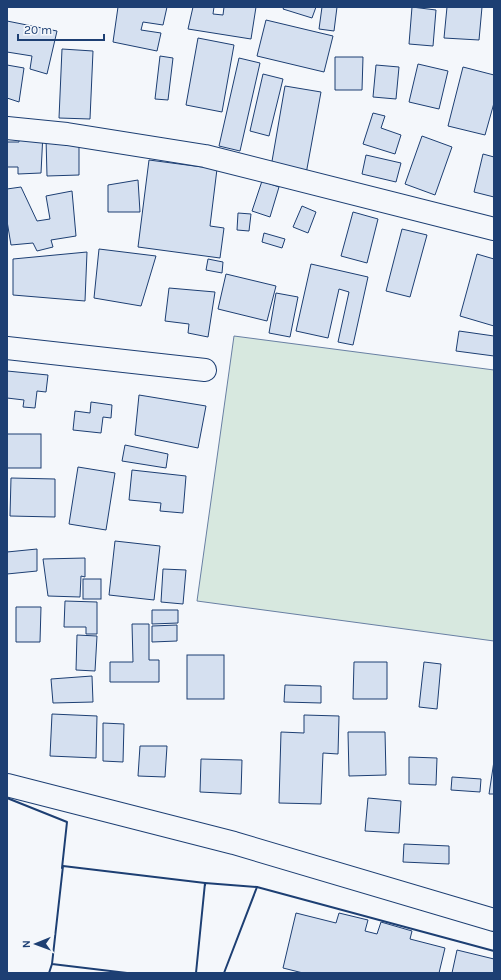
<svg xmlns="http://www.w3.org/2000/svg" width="501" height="980" font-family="Karla,sans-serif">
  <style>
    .green { fill: #d7e8df; stroke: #687fa3 }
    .building { fill: #d5e0f0; stroke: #1d3f73 }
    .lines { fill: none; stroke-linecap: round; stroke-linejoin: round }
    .street-casing { stroke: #1d3f73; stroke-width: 24 }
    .street { stroke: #f4f7fb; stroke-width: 22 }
    .wall { stroke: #1d3f73; stroke-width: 2 }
  </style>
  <rect width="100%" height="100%" fill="#f4f7fb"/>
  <path class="green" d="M 234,336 L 494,370 L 494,641 L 197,601 Z"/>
  <g class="building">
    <path d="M 118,7 L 167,7 L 163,25 L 143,22 L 141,30 L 161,33 L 157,51 L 113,42 Z"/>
    <path d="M 193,7 L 214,7 L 213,14 L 223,15 L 224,7 L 256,7 L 251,39 L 188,29 Z"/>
    <path d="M 284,7 L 316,7 L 312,18 L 283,9 Z"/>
    <path d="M 322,7 L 337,7 L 334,31 L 319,29 Z"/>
    <path d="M 412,7 L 436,10 L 433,46 L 409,44 Z"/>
    <path d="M 447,7 L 482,7 L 479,40 L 444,38 Z"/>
    <path d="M 266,20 L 333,36 L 324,72 L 257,56 Z"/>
    <path d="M 7,21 L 57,31 L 47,74 L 30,69 L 32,56 L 7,52 Z"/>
    <path d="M 198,38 L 234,45 L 222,112 L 186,105 Z"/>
    <path d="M 62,49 L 93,51 L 90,119 L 59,118 Z"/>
    <path d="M 160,56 L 173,58 L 168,100 L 155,99 Z"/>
    <path d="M 335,57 L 363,57 L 362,90 L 335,90 Z"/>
    <path d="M 239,58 L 260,63 L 240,151 L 219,146 Z"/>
    <path d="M 418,64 L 448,71 L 439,109 L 409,102 Z"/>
    <path d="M 7,65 L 24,68 L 19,102 L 7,98 Z"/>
    <path d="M 376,65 L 399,67 L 396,99 L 373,97 Z"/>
    <path d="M 463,67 L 494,75 L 494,103 L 485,135 L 448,126 Z"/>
    <path d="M 263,74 L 283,79 L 269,136 L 250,131 Z"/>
    <path d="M 285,86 L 321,92 L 306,174 L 271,167 Z"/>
    <path d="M 373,113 L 385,116 L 381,128 L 401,135 L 395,154 L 363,144 Z"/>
    <path d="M 19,133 L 43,133 L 41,173 L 18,174 L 18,167 L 7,167 L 7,142 L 19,142 Z"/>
    <path d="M 422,136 L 452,147 L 435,195 L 405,184 Z"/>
    <path d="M 79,137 L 79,175 L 47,176 L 46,138 Z"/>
    <path d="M 483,154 L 494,157 L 494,197 L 474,192 Z"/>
    <path d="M 366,155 L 401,163 L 396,182 L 362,174 Z"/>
    <path d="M 149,160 L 217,169 L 210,226 L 224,228 L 220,258 L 138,247 Z"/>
    <path d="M 138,180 L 140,212 L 108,212 L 108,185 Z"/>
    <path d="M 262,181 L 279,187 L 270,217 L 252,211 Z"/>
    <path d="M 21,187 L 37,221 L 50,219 L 46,196 L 72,191 L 76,236 L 51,240 L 53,247 L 37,251 L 33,243 L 11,245 L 7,221 L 7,189 Z"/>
    <path d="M 302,206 L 316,212 L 308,233 L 293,227 Z"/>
    <path d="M 353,212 L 378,219 L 367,263 L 341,256 Z"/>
    <path d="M 238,213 L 251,214 L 249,231 L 237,230 Z"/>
    <path d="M 402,229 L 427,235 L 410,297 L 386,291 Z"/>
    <path d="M 264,233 L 285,239 L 282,248 L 262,242 Z"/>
    <path d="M 99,249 L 156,256 L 141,306 L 94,298 Z"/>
    <path d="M 87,252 L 85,301 L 13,295 L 13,259 Z"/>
    <path d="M 477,254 L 494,259 L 494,326 L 460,316 Z"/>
    <path d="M 208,259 L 223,262 L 222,273 L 206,270 Z"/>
    <path d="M 311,264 L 368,277 L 353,345 L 338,342 L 349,292 L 339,289 L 328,338 L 296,331 Z"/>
    <path d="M 226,274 L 276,286 L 267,321 L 218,309 Z"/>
    <path d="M 169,288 L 215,292 L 208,337 L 188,333 L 189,324 L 165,321 Z"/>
    <path d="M 276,293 L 298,297 L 290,337 L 269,333 Z"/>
    <path d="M 459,331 L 494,336 L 494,356 L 456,351 Z"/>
    <path d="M 7,371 L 48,375 L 46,392 L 37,391 L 35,408 L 23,407 L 24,400 L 7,398 Z"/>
    <path d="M 139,395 L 206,406 L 198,448 L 135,435 Z"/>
    <path d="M 91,402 L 112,405 L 111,418 L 103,417 L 101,433 L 73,430 L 75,411 L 90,413 Z"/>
    <rect x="7" y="434" width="34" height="34"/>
    <path d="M 125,445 L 168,454 L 166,468 L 122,461 Z"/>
    <path d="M 78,467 L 115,473 L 106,530 L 69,524 Z"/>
    <path d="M 132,470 L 186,476 L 183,513 L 160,511 L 161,503 L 129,500 Z"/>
    <path d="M 11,478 L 55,479 L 55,517 L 10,516 Z"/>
    <path d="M 115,541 L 160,546 L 154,600 L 109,595 Z"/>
    <path d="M 37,549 L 37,571 L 7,574 L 7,552 Z"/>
    <path d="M 85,558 L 85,577 L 81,576 L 80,597 L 48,596 L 43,559 Z"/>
    <path d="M 163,569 L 186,570 L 183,604 L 161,602 Z"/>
    <rect x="83" y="579" width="18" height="20"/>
    <path d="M 65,601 L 97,602 L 97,634 L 86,634 L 86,627 L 64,627 Z"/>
    <path d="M 16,607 L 41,607 L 40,642 L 16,642 Z"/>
    <path d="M 152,610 L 178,610 L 178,623 L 152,624 Z"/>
    <path d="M 132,624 L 149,624 L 149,660 L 159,660 L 159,682 L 110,682 L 110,662 L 133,662 Z"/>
    <path d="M 177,625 L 177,641 L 152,642 L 152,626 Z"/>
    <path d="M 77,635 L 97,636 L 95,671 L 76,670 Z"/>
    <rect x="187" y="655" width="37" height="44"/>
    <path d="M 354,662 L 387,662 L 387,699 L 353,699 Z"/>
    <path d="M 424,662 L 441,664 L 437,709 L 419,707 Z"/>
    <path d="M 92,676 L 93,702 L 53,703 L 51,679 Z"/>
    <path d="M 285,685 L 321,686 L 321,703 L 284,702 Z"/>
    <path d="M 52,714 L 97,716 L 96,758 L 50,756 Z"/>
    <path d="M 304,715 L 339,716 L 338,754 L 323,753 L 321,804 L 279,803 L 281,732 L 304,733 Z"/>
    <path d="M 103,723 L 124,724 L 123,762 L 103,761 Z"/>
    <path d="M 348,732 L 385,732 L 386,775 L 349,776 Z"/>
    <path d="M 140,746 L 167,746 L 165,777 L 138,776 Z"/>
    <path d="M 409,757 L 437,758 L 436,785 L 409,784 Z"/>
    <path d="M 201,759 L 242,760 L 241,794 L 200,792 Z"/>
    <path d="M 494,761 L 494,794 L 489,794 Z"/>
    <path d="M 452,777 L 481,779 L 480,792 L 451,790 Z"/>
    <path d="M 368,798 L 401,801 L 399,833 L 365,831 Z"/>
    <path d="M 404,844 L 449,846 L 449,864 L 403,862 Z"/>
    <path d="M 296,913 L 336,923 L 339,913 L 368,920 L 365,931 L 377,934 L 381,922 L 412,931 L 410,939 L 445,948 L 439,973 L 303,973 L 283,968 Z"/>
    <path d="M 457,950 L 494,959 L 494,973 L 452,973 Z"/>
  </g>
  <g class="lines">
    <defs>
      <g id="street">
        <path d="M 7,128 L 67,134 L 205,156 L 494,229"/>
        <path d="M 7,348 L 205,370"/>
        <path d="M 7,785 L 234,843 L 494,920"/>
      </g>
    </defs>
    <use href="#street" class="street-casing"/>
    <use href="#street" class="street"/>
    <g class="wall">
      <path d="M 7,798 L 67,822 L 62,868"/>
      <path d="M 205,885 L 205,883 L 257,887"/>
      <path d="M 49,973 L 52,964"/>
      <path d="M 127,973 L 52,964 L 63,866 L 205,883 L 196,973"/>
      <path d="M 224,973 L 257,887 L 494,951"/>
    </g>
  </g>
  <rect width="501" height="980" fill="none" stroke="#1d3f73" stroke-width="16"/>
  <g transform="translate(36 944) rotate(269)" stroke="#f4f7fb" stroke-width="3" paint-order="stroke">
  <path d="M0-3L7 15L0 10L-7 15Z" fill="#1d3f73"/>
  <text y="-6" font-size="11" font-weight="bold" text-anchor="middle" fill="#1d3f73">N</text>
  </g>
  <path d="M18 34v6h86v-6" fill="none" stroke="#1d3f73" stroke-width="2"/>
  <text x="24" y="34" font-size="12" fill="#1d3f73" stroke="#f4f7fb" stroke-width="3" paint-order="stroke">20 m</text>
</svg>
